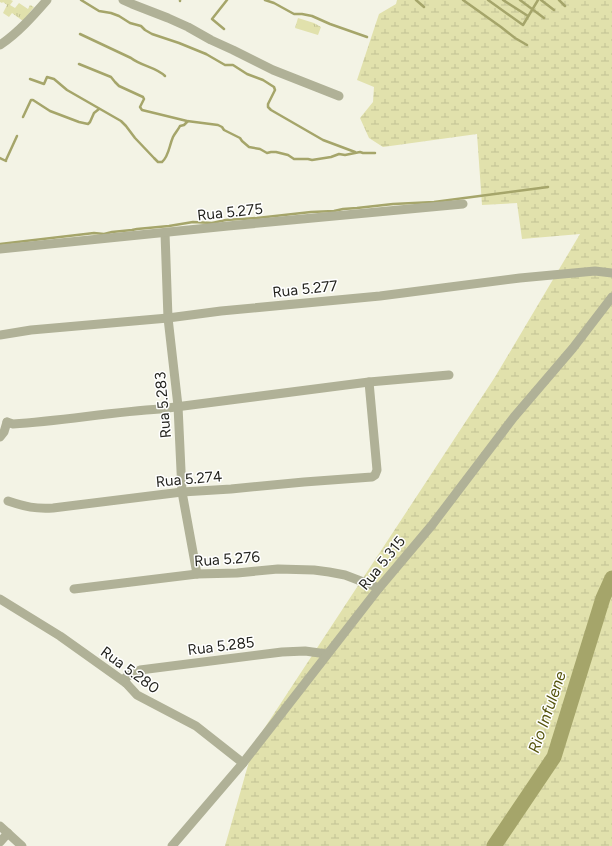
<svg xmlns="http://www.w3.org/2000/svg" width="612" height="846" font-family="Figtree,sans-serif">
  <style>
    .grass { fill: url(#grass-tufts) }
    .wetland { fill: url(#wetland-marsh) }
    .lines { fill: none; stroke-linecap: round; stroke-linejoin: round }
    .stream { stroke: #a5a56a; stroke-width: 2.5 }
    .river { stroke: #a5a56a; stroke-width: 15 }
    .minor { stroke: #b0b197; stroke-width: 9 }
    .labels { text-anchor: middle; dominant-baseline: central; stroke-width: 3; stroke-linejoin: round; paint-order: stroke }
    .street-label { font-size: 15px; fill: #23231e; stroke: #fff }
    .water-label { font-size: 16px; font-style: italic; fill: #55540c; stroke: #fff }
  </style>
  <defs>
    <pattern id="grass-tufts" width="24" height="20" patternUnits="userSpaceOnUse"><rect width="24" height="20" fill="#e1e1ac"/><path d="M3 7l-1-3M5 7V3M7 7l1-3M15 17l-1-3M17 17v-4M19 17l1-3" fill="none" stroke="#c1c194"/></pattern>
    <pattern id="wetland-marsh" width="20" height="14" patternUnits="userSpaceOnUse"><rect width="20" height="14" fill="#e1e1ac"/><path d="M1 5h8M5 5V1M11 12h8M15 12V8" fill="none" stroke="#c1c194"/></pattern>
  </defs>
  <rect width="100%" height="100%" fill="#f3f3e5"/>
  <g class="grass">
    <path d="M 0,0 L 11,0 L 13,1 L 10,5 L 15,8 L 19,3 L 28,9 L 30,5 L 34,7 L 23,21 L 12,13 L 9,17 L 3,13 L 7,5 L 3,2 L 2,3 L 0,2 Z"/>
    <path d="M 298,18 L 314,23 L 321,27 L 318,35 L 295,28 Z"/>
  </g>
  <path class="wetland" d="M 397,0 L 612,0 L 612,846 L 225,846 L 254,744 L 495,377 L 580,234 L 522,239 L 517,203 L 482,205 L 477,134 L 383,147 L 369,138 L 360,118 L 373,102 L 374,87 L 357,80 L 379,14 L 396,4 Z"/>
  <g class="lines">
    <g class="stream">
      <path d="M 81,0 L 99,11 L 111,13 L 119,16 L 130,23 L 141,26 L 145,30 L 152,34 L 179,43 L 206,54"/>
      <path d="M 265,0 L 274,3 L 294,14 L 302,14 L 312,16 L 330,24 L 367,37"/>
      <path d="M 416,0 L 424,7"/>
      <path d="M 463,0 L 501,27 L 515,38 L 527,45"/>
      <path d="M 488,0 L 523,25 L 538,0"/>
      <path d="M 503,0 L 528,16"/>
      <path d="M 520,0 L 544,18"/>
      <path d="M 541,0 L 554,10"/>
      <path d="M 559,0 L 565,6"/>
      <path d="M 180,1 L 180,0"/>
      <path d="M 224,29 L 212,19 L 227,0"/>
      <path d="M 80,34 L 131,58 C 141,66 156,67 165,76"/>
      <path d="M 206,54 L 225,65 L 233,65 L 247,74 L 263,80 L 274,87 L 275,90 L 268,104 L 268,107 L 271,110 L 323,140 L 355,152"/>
      <path d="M 79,64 L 111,77 L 115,82 L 119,86 L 143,97 L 144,99 L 140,107 L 142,110 L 187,121 L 218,125 L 222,127 L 224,130 L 240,138 L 242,141 L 249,147 L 260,149 L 267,153 L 271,152 L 276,152 L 288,155 L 294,159 L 308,159 L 312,160 L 331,157 L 339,154 L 345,155 L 360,152 L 363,153 L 375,153"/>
      <path d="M 30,79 L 44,84 L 47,77 L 54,79 L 67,90 L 121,121 L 126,126 L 135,138 L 154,158 L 158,162 L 162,162 C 169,156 169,146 173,137 C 175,133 178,130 180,126 L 184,125 L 188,121"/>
      <path d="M 23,117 L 31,100 L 33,100 L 50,111 L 79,122 L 88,124 L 90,122 L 94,113 L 99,109"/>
      <path d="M 0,158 L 6,161"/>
      <path d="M 6,160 L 17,136"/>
      <path d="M 0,244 L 94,233 L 104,234 L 112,232 L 132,230 L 137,229 L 169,226 L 193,222 L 212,223 L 226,220 L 257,218 L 311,212 L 334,211 L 343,209 L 357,208 L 393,204 L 434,202 L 548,187"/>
    </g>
    <path class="river" d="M 494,846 L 554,757 L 603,598 L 612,578"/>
    <g class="minor">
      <path d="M 123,0 L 132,4 L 168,18 L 188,27 L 211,40 L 233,50 L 273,70 L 339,96"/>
      <path d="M 0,45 C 18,33 33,16 47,0"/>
      <path d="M 165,233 L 168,318 L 178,406 L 182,492 L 197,574"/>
      <path d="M 0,249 L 228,226 L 463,204"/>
      <path d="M 0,335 L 31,330 L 168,318 L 221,311 L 380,296 L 520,278 L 595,271 L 612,273"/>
      <path d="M 7,422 L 13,424 C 62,421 111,412 160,409 L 369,382 L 449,375"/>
      <path d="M 0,437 L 4,432 L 7,422"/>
      <path d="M 8,501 C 26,507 35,509 53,508 L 182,492 L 231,489 L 304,482 L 372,477 L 375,475 L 377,470 L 369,382"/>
      <path d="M 74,589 L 197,574 L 237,573 L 278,569 L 314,570 L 329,572 L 345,575 L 379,588"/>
      <path d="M 0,599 L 60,636 L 126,683 L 137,695 L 196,726 L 243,763"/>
      <path d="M 126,683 L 125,678 L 131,674 L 140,670 L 282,652 L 305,651 L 327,654"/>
      <path d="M 0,826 L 22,846"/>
      <path d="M 0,842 L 8,833"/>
      <path d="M 172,846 L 243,763 L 379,588 L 432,525 L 514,417 L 573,348 L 612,297"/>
    </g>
  </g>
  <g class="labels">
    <g class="street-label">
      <text transform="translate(230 212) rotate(-6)">Rua 5.275</text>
      <text transform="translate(305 289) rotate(-6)">Rua 5.277</text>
      <text transform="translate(163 405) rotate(-95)">Rua 5.283</text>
      <text transform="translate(189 479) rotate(-5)">Rua 5.274</text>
      <text transform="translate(227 559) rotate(-4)">Rua 5.276</text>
      <text transform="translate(382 563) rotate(-51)">Rua 5.315</text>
      <text transform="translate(221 646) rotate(-7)">Rua 5.285</text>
      <text transform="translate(130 670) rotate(36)">Rua 5.280</text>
    </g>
    <g class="water-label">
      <text transform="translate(547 712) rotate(-71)">Rio Infulene</text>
    </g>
  </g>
</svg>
